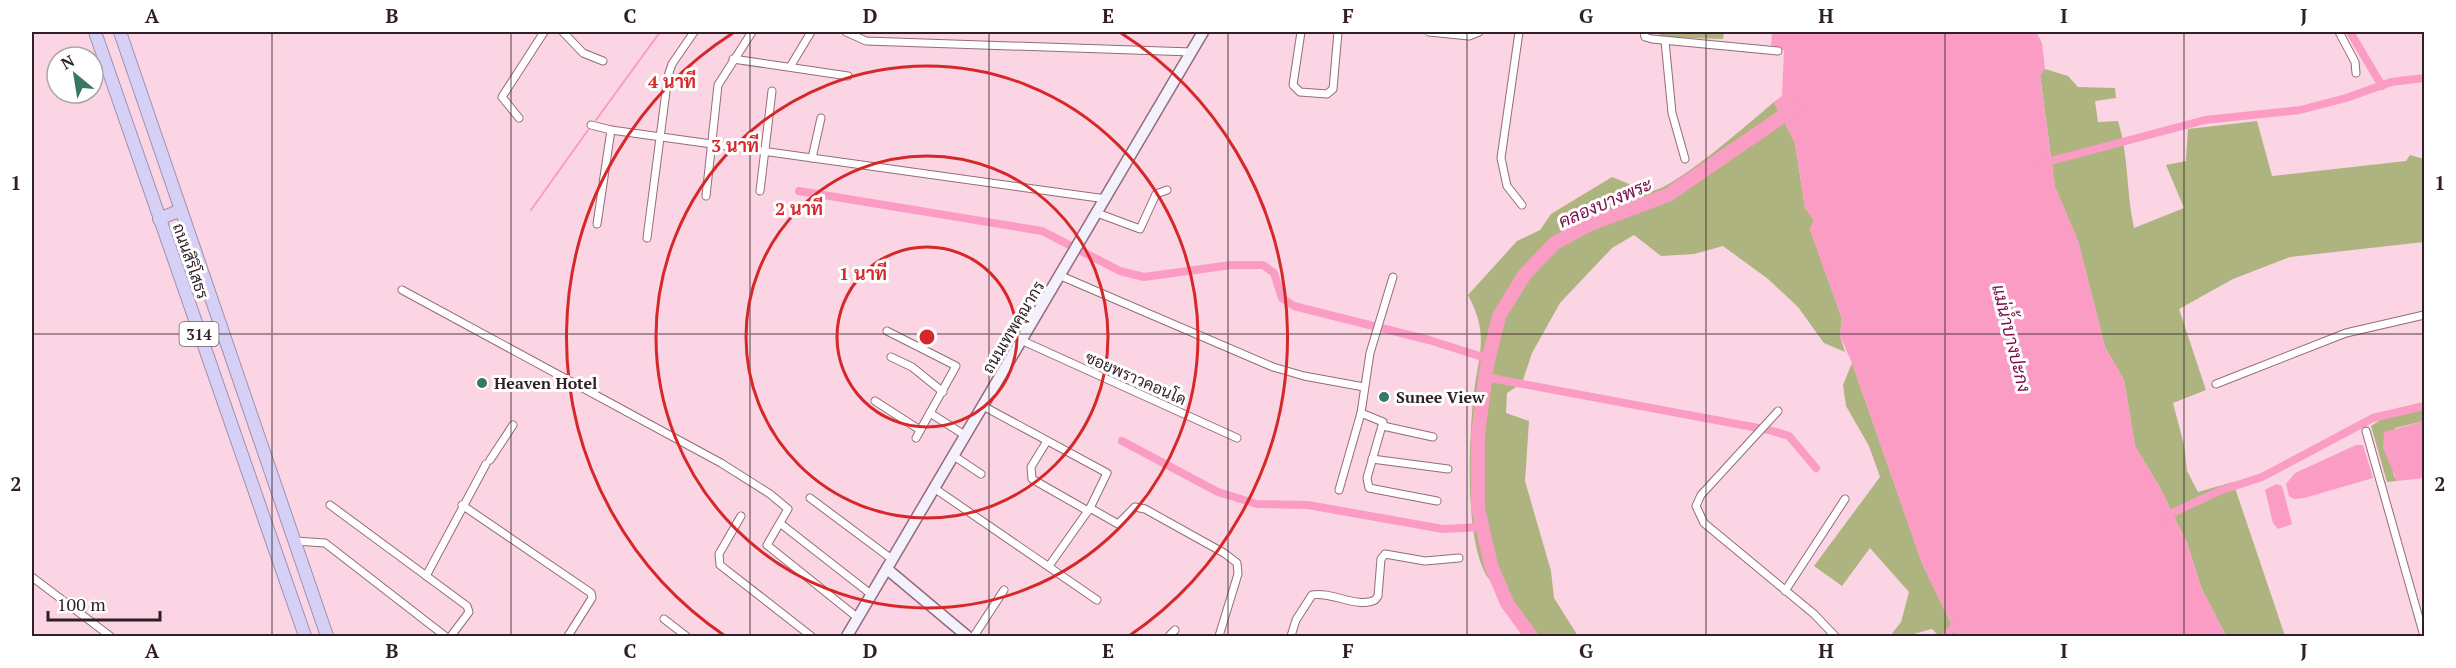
<svg xmlns="http://www.w3.org/2000/svg" width="2456" height="668" font-family="'PT Serif',Sarabun,serif">
  <style>
    .green { fill: #aeb47f }
    .water { fill: #fa9cc3 }
    .lines { fill: none; stroke-linecap: round; stroke-linejoin: round }
    .stream { stroke: #fa9cc3; stroke-width: 2 }
    .canal { stroke: #fa9cc3; stroke-width: 8 }
    .river { stroke: #fa9cc3; stroke-width: 14 }
    .street-casing { stroke: #946b7b; stroke-width: 9 }
    .secondary-casing { stroke: #946b7b; stroke-width: 13 }
    .highway-casing { stroke: #9d92ad; stroke-width: 14 }
    .street { stroke: #fff; stroke-width: 7 }
    .secondary { stroke: #f3f1fc; stroke-width: 10 }
    .highway { stroke: #d7d0f6; stroke-width: 12 }
    .grid { fill: none; stroke: #301f26; stroke-width: 1.5; stroke-opacity: 0.55 }
    .ring { fill: none; stroke: #d62828; stroke-width: 3 }
    .poi-dot { fill: #367765; stroke: #fff; stroke-width: 2 }
    .labels { text-anchor: middle; dominant-baseline: central; stroke-width: 6; stroke-linejoin: round; paint-order: stroke }
    .shield { fill: #fff; stroke: #6e6267; stroke-width: 1.5 }
    .shield-label { font-size: 15px; font-weight: bold; fill: #301f26 }
    .street-label { font-size: 16px; fill: #301f26; stroke: #fff }
    .poi-label { font-size: 16px; font-weight: bold; fill: #301f26; stroke: #fff; text-anchor: start }
    .water-label { font-size: 18px; font-style: italic; fill: #7b0c4a; stroke: #fff }
    .centre { fill: #d62828; stroke: #fff; stroke-width: 3 }
    .ring-label { font-size: 18px; text-anchor: middle; font-weight: bold; fill: #d62828; stroke: #fff; stroke-width: 6; stroke-linejoin: round; paint-order: stroke }
    .neatline { fill: none; stroke: #301f26; stroke-width: 2 }
    .grid-label { font-size: 20px; text-anchor: middle; font-weight: bold; fill: #301f26 }
  </style>
  <rect width="100%" height="100%" fill="#fbd5e3"/>
  <g class="green">
    <path d="M 1660,32 L 1724,32 L 1723,39 L 1659,37 Z"/>
    <path d="M 2045,69 L 2068,76 L 2078,87 L 2115,88 L 2116,98 L 2095,101 L 2098,122 L 2118,121 C 2129,156 2126,192 2134,228 L 2184,208 L 2166,165 L 2186,161 L 2188,129 L 2257,121 L 2272,176 L 2406,161 L 2410,155 L 2424,159 L 2424,242 L 2290,257 L 2233,279 L 2179,309 L 2206,390 L 2173,403 L 2184,445 L 2187,471 L 2198,492 L 2233,482 L 2285,636 L 2226,636 L 2201,587 L 2187,543 L 2159,486 L 2135,446 L 2124,380 L 2105,347 L 2078,241 L 2055,187 L 2040,75 Z"/>
    <path d="M 1774,102 L 1795,143 L 1805,208 L 1814,220 L 1810,229 L 1842,319 L 1840,336 L 1845,352 L 1824,343 L 1798,307 L 1768,279 L 1723,246 L 1694,254 L 1661,256 L 1634,235 L 1612,248 L 1560,303 L 1532,353 L 1522,383 L 1507,393 L 1506,413 L 1529,421 L 1525,481 L 1551,571 L 1554,598 L 1578,636 L 1536,636 C 1527,623 1518,608 1507,596 C 1500,589 1489,581 1485,573 C 1465,534 1469,445 1473,401 C 1477,356 1491,338 1468,295 L 1517,241 L 1540,230 L 1551,214 L 1612,177 C 1621,180 1643,191 1651,191 C 1673,190 1753,120 1774,102 Z"/>
    <path d="M 1852,363 L 1922,563 L 1957,636 L 1939,636 L 1932,629 L 1906,636 L 1890,636 L 1901,622 L 1909,592 L 1870,548 L 1842,586 L 1814,566 L 1880,477 L 1869,446 L 1846,406 L 1843,385 Z"/>
    <path d="M 2424,409 L 2424,421 L 2395,428 L 2393,474 L 2397,481 L 2387,482 L 2371,426 L 2382,419 Z"/>
  </g>
  <g class="water">
    <path d="M 1772,32 L 2036,32 L 2042,43 L 2045,69 L 2040,76 L 2055,187 L 2078,241 L 2105,347 L 2124,380 L 2135,446 L 2159,486 L 2187,543 L 2201,587 L 2226,636 L 1957,636 L 1922,563 L 1852,363 L 1840,336 L 1842,319 L 1810,229 L 1814,220 L 1805,208 L 1795,143 L 1774,102 L 1782,96 L 1784,50 L 1771,45 Z"/>
    <path d="M 2424,421 L 2424,478 L 2397,481 L 2383,448 L 2384,432 Z"/>
    <path d="M 2356,445 L 2363,445 L 2373,478 L 2304,498 L 2294,499 L 2289,496 L 2286,484 L 2295,473 Z"/>
    <path d="M 2276,484 L 2282,486 L 2292,524 L 2278,529 L 2273,523 L 2265,490 Z"/>
  </g>
  <g class="lines">
    <g class="stream">
      <path d="M 596,120 L 660,32"/>
      <path d="M 531,210 L 588,130"/>
    </g>
    <g class="canal">
      <path d="M 2350,32 L 2382,86"/>
      <path d="M 2043,163 L 2205,120 L 2300,110 L 2346,98 L 2391,82 L 2424,78"/>
      <path d="M 799,191 L 1042,231 L 1120,271 L 1144,277 L 1231,265 L 1263,265 L 1274,273 L 1282,298 L 1294,306 L 1429,340 L 1489,359"/>
      <path d="M 1485,377 L 1769,430 L 1789,436 L 1816,468"/>
      <path d="M 1122,441 L 1218,492 L 1257,504 L 1308,505 L 1443,529 L 1482,527"/>
      <path d="M 2164,517 L 2219,491 L 2262,477 L 2373,418 L 2424,406"/>
      <path d="M 1946,636 L 1959,620"/>
    </g>
    <path class="river" d="M 1531,636 L 1507,603 L 1491,565 L 1478,508 L 1478,434 L 1487,365 L 1499,316 L 1525,274 L 1555,243 L 1588,225 L 1668,195 L 1796,107"/>
    <defs>
      <g id="street">
        <path d="M 563,32 L 583,53 L 603,61"/>
        <path d="M 846,32 L 866,41 L 1192,52"/>
        <path d="M 1301,32 L 1293,85 L 1300,92 L 1327,94 L 1333,89 L 1338,32"/>
        <path d="M 1429,32 L 1469,36 L 1479,32"/>
        <path d="M 1519,32 L 1501,158 L 1507,186 L 1522,205"/>
        <path d="M 1644,32 L 1645,37 L 1652,39 L 1778,51"/>
        <path d="M 2339,32 L 2355,62 L 2356,73"/>
        <path d="M 1665,41 L 1672,113 L 1685,159"/>
        <path d="M 733,59 L 848,76"/>
        <path d="M 790,67 L 811,32"/>
        <path d="M 519,118 L 502,97 L 544,32"/>
        <path d="M 591,125 L 611,130 L 1106,199"/>
        <path d="M 812,158 L 821,118"/>
        <path d="M 760,191 L 772,91"/>
        <path d="M 706,196 L 718,85 L 752,32"/>
        <path d="M 1097,213 L 1140,229 L 1156,194 L 1167,190"/>
        <path d="M 597,224 L 611,130"/>
        <path d="M 647,238 L 668,76 L 672,64 L 694,32"/>
        <path d="M 1061,276 L 1273,367 L 1304,376 L 1364,387"/>
        <path d="M 402,290 L 721,463 L 770,494 L 788,509 L 767,545 L 858,618"/>
        <path d="M 887,331 L 956,366 L 916,438"/>
        <path d="M 1023,341 L 1237,438"/>
        <path d="M 891,357 L 912,367 L 943,392"/>
        <path d="M 2216,384 L 2346,333 L 2424,315"/>
        <path d="M 875,401 L 920,430"/>
        <path d="M 983,406 L 1107,473 L 1090,508 L 1049,566"/>
        <path d="M 1778,411 L 1701,495 L 1696,506 L 1704,523 L 1814,614 L 1835,636"/>
        <path d="M 930,413 L 966,436"/>
        <path d="M 1361,413 L 1383,422 L 1367,478 L 1369,488 L 1437,501"/>
        <path d="M 1383,426 L 1433,437"/>
        <path d="M 2366,431 L 2424,636"/>
        <path d="M 1047,441 L 1031,467 L 1032,479 L 1088,511"/>
        <path d="M 954,456 L 981,474"/>
        <path d="M 1372,459 L 1448,469"/>
        <path d="M 490,460 L 513,425"/>
        <path d="M 934,488 L 1097,600"/>
        <path d="M 1339,490 L 1361,413 L 1370,353 L 1393,277"/>
        <path d="M 810,498 L 893,560"/>
        <path d="M 330,505 L 467,606 L 469,612 L 451,636"/>
        <path d="M 462,505 L 591,593 L 592,598 L 568,636"/>
        <path d="M 1090,508 L 1118,524 L 1135,507 L 1145,509 L 1224,553 L 1237,563 L 1238,574 L 1219,636"/>
        <path d="M 741,516 L 719,554 L 720,565 L 811,636"/>
        <path d="M 781,524 L 872,595"/>
        <path d="M 295,541 L 325,543 L 445,636"/>
        <path d="M 426,576 L 486,464"/>
        <path d="M 32,577 L 110,636"/>
        <path d="M 1785,591 L 1845,499"/>
        <path d="M 664,619 L 686,636"/>
        <path d="M 974,636 L 1004,590"/>
        <path d="M 1169,636 L 1175,630"/>
        <path d="M 1291,636 L 1296,620 L 1312,595 C 1331,591 1358,609 1375,600 L 1378,596 L 1381,559 L 1385,554 L 1425,561 L 1459,558"/>
      </g>
      <g id="secondary">
        <path d="M 887,569 L 967,636"/>
        <path d="M 847,636 L 1203,32"/>
      </g>
      <g id="highway">
        <path d="M 95,32 L 305,636"/>
        <path d="M 120,32 L 327,636"/>
        <path d="M 159,219 L 181,210"/>
      </g>
    </defs>
    <use href="#street" class="street-casing"/>
    <use href="#secondary" class="secondary-casing"/>
    <use href="#highway" class="highway-casing"/>
    <use href="#street" class="street"/>
    <use href="#secondary" class="secondary"/>
    <use href="#highway" class="highway"/>
  </g>
  <path class="grid" d="M 272,32 L 272,636M 511,32 L 511,636M 750,32 L 750,636M 989,32 L 989,636M 1228,32 L 1228,636M 1467,32 L 1467,636M 1706,32 L 1706,636M 1945,32 L 1945,636M 2184,32 L 2184,636M 32,334 L 2424,334"/>
  <g class="ring">
    <circle cx="927" cy="337" r="90"/>
    <circle cx="927" cy="337" r="181"/>
    <circle cx="927" cy="337" r="271"/>
    <path d="M725 636A361 361 0 0 1 733 33M1121 33A361 361 0 0 1 1129 636"/>
  </g>
  <g class="poi-dot">
    <circle cx="482" cy="383" r="6"/>
    <circle cx="1384" cy="397" r="6"/>
  </g>
  <g class="labels">
    <rect class="shield" x="179.5" y="322" width="39" height="24" rx="4.5"/>
    <g class="shield-label">
      <text x="199" y="334">314</text>
    </g>
    <g class="street-label">
      <text transform="translate(191 261) rotate(71)">ถนนสิริโสธร</text>
      <text transform="translate(1013 327) rotate(-59)">ถนนเทพคุณากร</text>
      <text transform="translate(1136 378) rotate(24)">ซอยพราวคอนโด</text>
    </g>
    <g class="poi-label">
      <text x="494" y="383">Heaven Hotel</text>
      <text x="1396" y="397">Sunee View</text>
    </g>
    <g class="water-label">
      <text transform="translate(1605 202) rotate(-23)">คลองบางพระ</text>
      <text transform="translate(2012 338) rotate(76)">แม่น้ำบางปะกง</text>
    </g>
  </g>
  <circle cx="927" cy="337" r="9" class="centre"/>
  <g class="ring-label">
    <text x="672" y="88">4 นาที</text>
    <text x="735" y="152">3 นาที</text>
    <text x="799" y="215">2 นาที</text>
    <text x="863" y="280">1 นาที</text>
  </g>
  <rect width="2456" height="668" fill="none" stroke="#ffffff" stroke-width="66"/>
  <g transform="translate(75 75) rotate(330)"><circle r="28" fill="#ffffff" stroke="#aca5a8" stroke-width="1.5"/>
  <path d="M0-4.5L10 22L0 15L-10 22Z" fill="#367765"/>
  <text y="-9" font-size="16" font-weight="bold" text-anchor="middle" fill="#301f26">N</text>
  </g>
  <path d="M48 611v9h112v-9" fill="none" stroke="#301f26" stroke-width="3"/>
  <text x="57" y="611" font-size="18" fill="#301f26" stroke="#ffffff" stroke-width="4.5" paint-order="stroke">100 m</text>
  <rect x="33" y="33" width="2390" height="602" class="neatline"/>
  <g class="grid-label">
    <text x="152" y="23">A</text>
    <text x="392" y="23">B</text>
    <text x="630" y="23">C</text>
    <text x="870" y="23">D</text>
    <text x="1108" y="23">E</text>
    <text x="1348" y="23">F</text>
    <text x="1586" y="23">G</text>
    <text x="1826" y="23">H</text>
    <text x="2064" y="23">I</text>
    <text x="2304" y="23">J</text>
    <text x="16" y="190">1</text>
    <text x="2440" y="190">1</text>
    <text x="16" y="491">2</text>
    <text x="2440" y="491">2</text>
    <text x="152" y="658">A</text>
    <text x="392" y="658">B</text>
    <text x="630" y="658">C</text>
    <text x="870" y="658">D</text>
    <text x="1108" y="658">E</text>
    <text x="1348" y="658">F</text>
    <text x="1586" y="658">G</text>
    <text x="1826" y="658">H</text>
    <text x="2064" y="658">I</text>
    <text x="2304" y="658">J</text>
  </g>
</svg>
